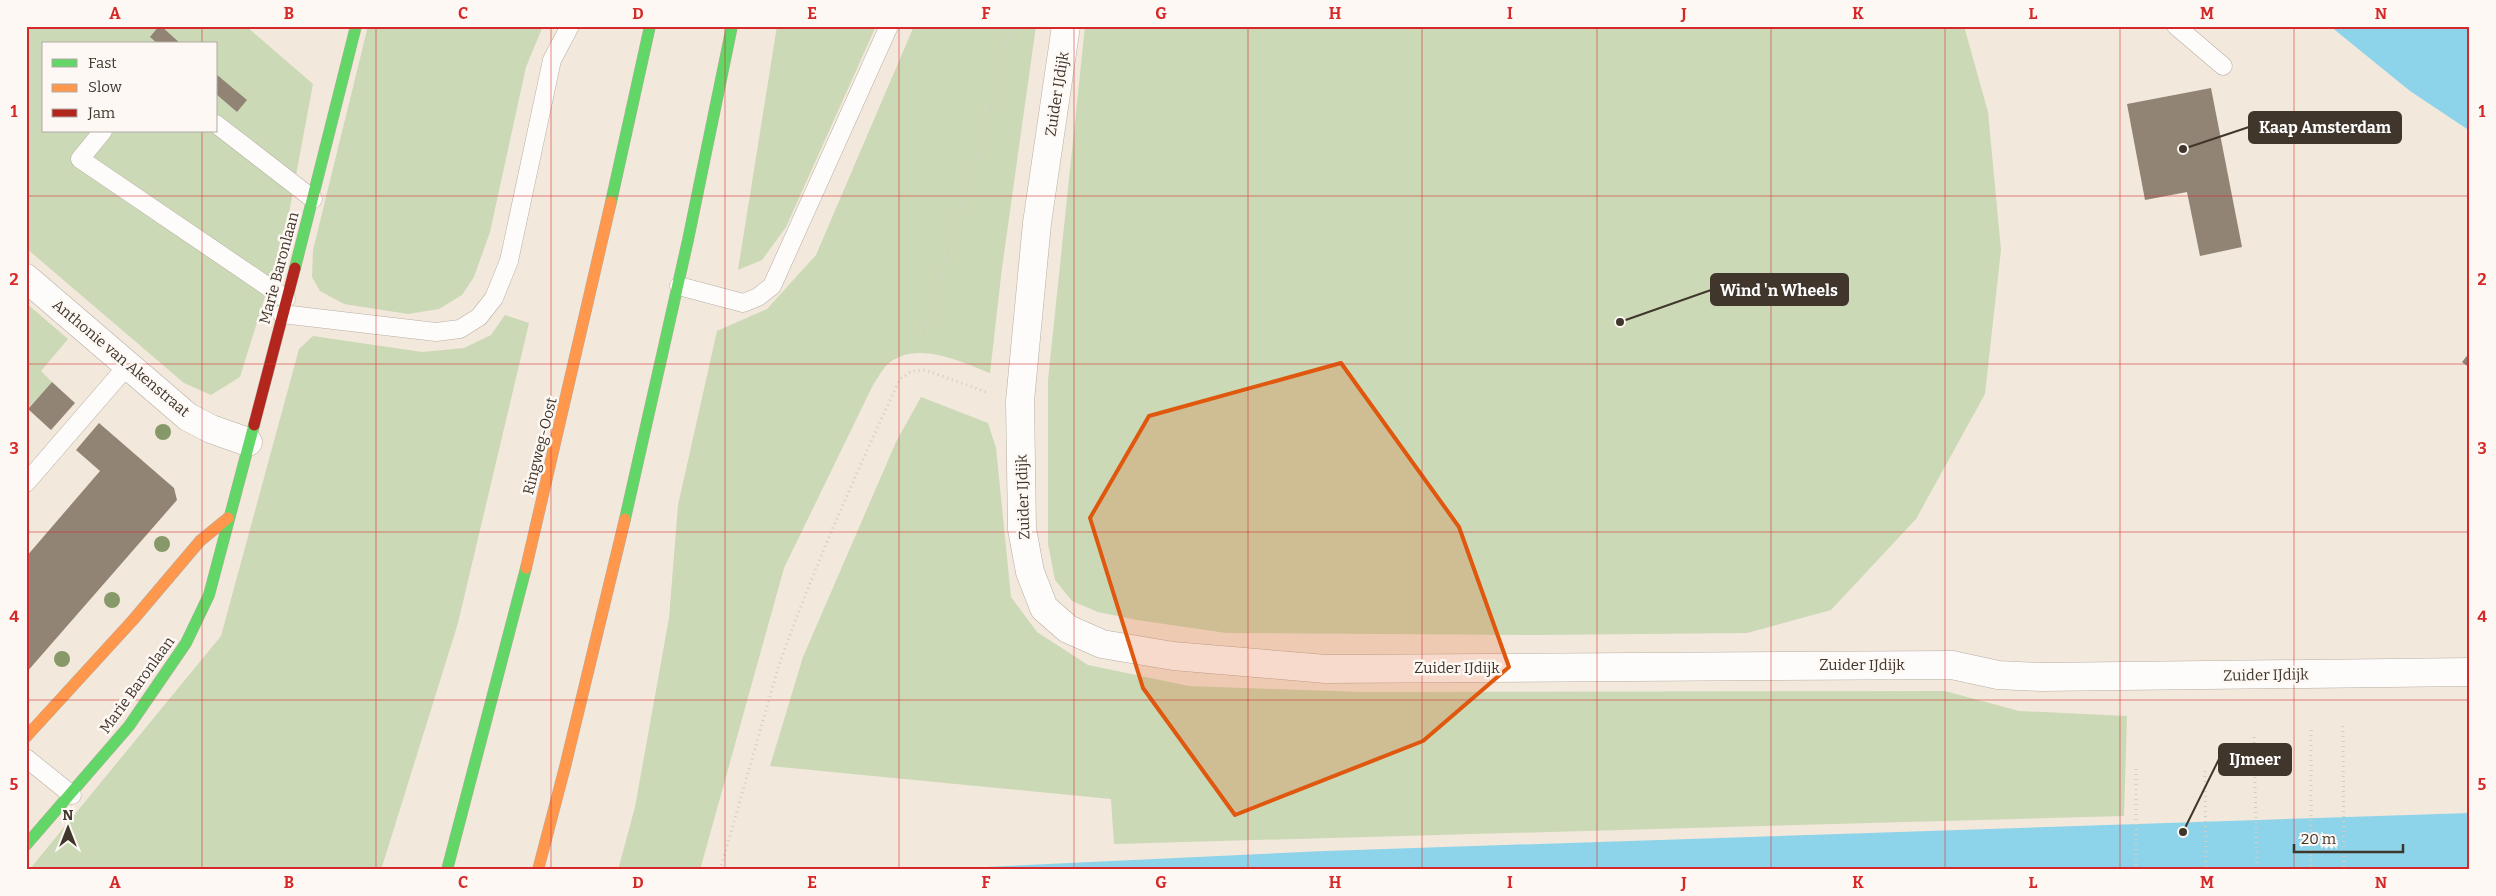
<svg xmlns="http://www.w3.org/2000/svg" width="2496" height="896" font-family="Bitter,serif">
  <style>
    .green { fill: #cbd9b6; fill-rule: evenodd }
    .water { fill: #8dd4ea }
    .building { fill: #928475 }
    .lines { fill: none; stroke-linecap: round; stroke-linejoin: round }
    .lane-casing { stroke: #b7aea3; stroke-width: 19 }
    .street-casing { stroke: #b7aea3; stroke-width: 29 }
    .fast-casing { stroke: #b7aea3; stroke-width: 12 }
    .slow-casing { stroke: #b7aea3; stroke-width: 12 }
    .jam-casing { stroke: #b7aea3; stroke-width: 12 }
    .path { stroke: #d1cdc9; stroke-width: 3; stroke-dasharray: 1 4; stroke-linecap: butt }
    .lane { stroke: #fdfcfa; stroke-width: 18 }
    .street { stroke: #fdfcfa; stroke-width: 28 }
    .fast { stroke: #63d668; stroke-width: 11 }
    .slow { stroke: #ff974d; stroke-width: 11 }
    .jam { stroke: #b3261e; stroke-width: 11 }
    .tree { fill: #879968 }
    .marked { fill: #e0570e; fill-opacity: 0.2; stroke: #e0570e; stroke-width: 4; stroke-linejoin: round }
    .grid { fill: none; stroke: #d62828; stroke-width: 1; stroke-opacity: 0.55 }
    .labels { text-anchor: middle; dominant-baseline: central; stroke-width: 5; stroke-linejoin: round; paint-order: stroke }
    .street-label { font-size: 15px; fill: #40362c; stroke: #fdf8f3 }
    .leader { fill: none; stroke: #40362c; stroke-width: 2 }
    .callout-dot { fill: #40362c; stroke: #fdf8f3; stroke-width: 2 }
    .callout { fill: #40362c; stroke: #40362c; stroke-width: 2 }
    .callout-label { font-size: 16px; text-anchor: middle; font-weight: bold; fill: #fff }
    .neatline { fill: none; stroke: #d62828; stroke-width: 2 }
    .grid-label { font-size: 16px; text-anchor: middle; font-weight: bold; fill: #d62828 }
  </style>
  <rect width="100%" height="100%" fill="#f3e8dc"/>
  <g class="green">
    <path d="M 26,26 L 246,26 L 313,84 L 286,229 L 240,377 L 211,395 L 184,383 L 26,248 ZM 44,44 L 216,44 L 216,131 L 44,131 Z"/>
    <path d="M 368,26 L 543,26 L 526,67 L 490,232 L 474,277 L 462,295 L 439,309 L 408,314 L 344,304 L 320,291 L 312,277 L 313,250 Z"/>
    <path d="M 777,26 L 876,26 L 786,227 L 762,260 L 738,270 Z"/>
    <path d="M 914,26 L 1036,26 L 1002,268 L 990,373 C 962,362 917,340 889,363 C 883,368 878,378 873,385 L 784,568 L 700,870 L 618,870 L 635,807 L 669,618 L 678,505 L 717,331 L 767,309 L 816,255 Z"/>
    <path d="M 1085,26 L 1964,26 L 1988,112 L 2001,250 L 1985,394 L 1916,519 L 1831,610 L 1747,633 L 1538,635 L 1226,633 L 1137,620 L 1098,612 L 1072,601 L 1055,580 L 1048,544 L 1048,380 Z"/>
    <path d="M 26,303 L 68,339 L 41,371 L 52,382 L 26,410 Z"/>
    <path d="M 505,315 L 529,323 L 458,623 L 381,870 L 29,870 L 221,636 L 299,349 L 313,336 L 422,352 L 464,348 L 491,335 Z"/>
    <path d="M 921,397 L 988,423 L 996,448 L 1011,597 L 1037,632 L 1088,665 L 1189,686 L 1362,692 L 1945,691 L 2019,711 L 2127,716 L 2124,816 L 1114,844 L 1111,799 L 770,766 L 803,657 L 896,442 Z"/>
  </g>
  <g class="water">
    <path d="M 2330,26 L 2470,26 L 2470,131 L 2410,91 Z"/>
    <path d="M 2470,813 L 2470,870 L 922,870 L 1325,851 Z"/>
  </g>
  <g class="building">
    <path d="M 159,26 L 161,26 L 181,44 L 158,44 L 150,37 Z"/>
    <path d="M 216,74 L 247,100 L 237,112 L 216,94 Z"/>
    <path d="M 2211,88 L 2242,247 L 2200,256 L 2187,192 L 2145,200 L 2127,104 Z"/>
    <path d="M 2470,352 L 2470,368 L 2462,362 Z"/>
    <path d="M 52,382 L 75,403 L 51,430 L 28,409 Z"/>
    <path d="M 99,423 L 174,488 L 177,500 L 26,673 L 26,557 L 100,471 L 76,450 Z"/>
  </g>
  <g class="lines">
    <defs>
      <g id="lane">
        <path d="M 2176,26 L 2223,66"/>
        <path d="M 216,124 L 313,199"/>
        <path d="M 103,131 L 80,159 L 286,299"/>
        <path d="M 679,286 L 743,303 L 758,297 L 772,286 L 889,26"/>
        <path d="M 282,314 L 436,332 L 460,329 L 479,317 L 494,298 L 509,261 L 552,60 L 570,26"/>
        <path d="M 26,483 L 128,365"/>
        <path d="M 26,758 L 72,795"/>
      </g>
      <g id="street">
        <path d="M 1066,26 L 1037,223 L 1020,401 L 1022,529 L 1030,572 L 1044,608 L 1068,629 L 1102,644 L 1173,656 L 1326,669 L 1952,665 L 1998,675 L 2041,677 L 2470,672"/>
        <path d="M 26,278 L 188,417 L 211,429 L 248,442"/>
      </g>
      <g id="fast">
        <path d="M 611,202 L 650,26"/>
        <path d="M 295,268 L 356,26"/>
        <path d="M 625,519 L 688,240 L 732,26"/>
        <path d="M 26,845 L 129,726 L 186,643 L 209,595 L 254,425"/>
        <path d="M 447,870 L 526,568"/>
      </g>
      <g id="slow">
        <path d="M 526,568 L 611,202"/>
        <path d="M 26,737 L 133,620 L 200,541 L 228,518"/>
        <path d="M 538,870 L 565,767 L 625,519"/>
      </g>
      <path id="jam" d="M 254,425 L 295,268"/>
    </defs>
    <use href="#lane" class="lane-casing"/>
    <use href="#street" class="street-casing"/>
    <use href="#fast" class="fast-casing"/>
    <use href="#slow" class="slow-casing"/>
    <use href="#jam" class="jam-casing"/>
    <g class="path">
      <path d="M 923,336 L 995,94 L 1010,26"/>
      <path d="M 2343,726 L 2344,870"/>
      <path d="M 2311,730 L 2311,870"/>
      <path d="M 2254,737 L 2257,870"/>
      <path d="M 2136,769 L 2136,870"/>
      <path d="M 2205,771 L 2206,870"/>
      <path d="M 720,870 L 779,665 C 814,567 856,473 900,379 L 912,371 L 925,370 L 989,393"/>
    </g>
    <use href="#lane" class="lane"/>
    <use href="#street" class="street"/>
    <use href="#fast" class="fast"/>
    <use href="#slow" class="slow"/>
    <use href="#jam" class="jam"/>
  </g>
  <g class="tree">
    <circle cx="163" cy="432" r="8"/>
    <circle cx="162" cy="544" r="8"/>
    <circle cx="112" cy="600" r="8"/>
    <circle cx="62" cy="659" r="8"/>
  </g>
  <path class="marked" d="M 1341,363 L 1459,527 L 1509,667 L 1423,741 L 1235,815 L 1143,688 L 1090,518 L 1149,416 Z"/>
  <path class="grid" d="M 202,26 L 202,44M 376,26 L 376,870M 551,26 L 551,870M 725,26 L 725,870M 899,26 L 899,870M 1074,26 L 1074,870M 1248,26 L 1248,870M 1422,26 L 1422,870M 1597,26 L 1597,870M 1771,26 L 1771,870M 1945,26 L 1945,870M 2120,26 L 2120,870M 2294,26 L 2294,870M 202,131 L 202,870M 26,196 L 2470,196M 26,364 L 2470,364M 26,532 L 2470,532M 26,700 L 2470,700"/>
  <g class="labels">
    <g class="street-label">
      <text transform="translate(1057 94) rotate(-81)">Zuider IJdijk</text>
      <text transform="translate(279 268) rotate(-75)">Marie Baronlaan</text>
      <text transform="translate(121 358) rotate(40)">Anthonie van Akenstraat</text>
      <text transform="translate(540 446) rotate(-76)">Ringweg-Oost</text>
      <text transform="translate(1023 497) rotate(-92)">Zuider IJdijk</text>
      <text x="1862" y="665">Zuider IJdijk</text>
      <text x="1457" y="668">Zuider IJdijk</text>
      <text transform="translate(2266 675) rotate(-1)">Zuider IJdijk</text>
      <text transform="translate(137 685) rotate(-54)">Marie Baronlaan</text>
    </g>
  </g>
  <path class="leader" d="M2183 149L2249 127M1620 322L1711 290M2183 832L2219 759"/>
  <g class="callout-dot">
    <circle cx="2183" cy="149" r="5"/>
    <circle cx="1620" cy="322" r="5"/>
    <circle cx="2183" cy="832" r="5"/>
  </g>
  <g class="callout">
    <rect x="2249" y="112" width="152" height="31" rx="5"/>
    <rect x="1711" y="274" width="137" height="31" rx="5"/>
    <rect x="2219" y="744" width="72" height="31" rx="5"/>
  </g>
  <g class="callout-label">
    <text x="2325" y="133">Kaap Amsterdam</text>
    <text x="1779" y="296">Wind 'n Wheels</text>
    <text x="2255" y="765">IJmeer</text>
  </g>
  <rect width="2496" height="896" fill="none" stroke="#fdf8f3" stroke-width="55"/>
  <rect x="42" y="42" width="175" height="90" fill="#fdf8f3" stroke="#b1aaa3"/>
  <rect x="52" y="59" width="25" height="8" fill="#63d668" stroke="#b1aaa3"/>
  <text x="88" y="68" font-size="15" fill="#40362c">Fast</text>
  <rect x="52" y="84" width="25" height="8" fill="#ff974d" stroke="#b1aaa3"/>
  <text x="88" y="92" font-size="15" fill="#40362c">Slow</text>
  <rect x="52" y="109" width="25" height="8" fill="#b3261e" stroke="#b1aaa3"/>
  <text x="88" y="118" font-size="15" fill="#40362c">Jam</text>
  <g transform="translate(68 828)" stroke="#fdf8f3" stroke-width="4" paint-order="stroke">
  <path d="M0-4L9 19L0 12L-9 19Z" fill="#40362c"/>
  <text y="-8" font-size="14" font-weight="bold" text-anchor="middle" fill="#40362c">N</text>
  </g>
  <path d="M2294 844v8h109v-8" fill="none" stroke="#40362c" stroke-width="2.5"/>
  <text x="2301" y="844" font-size="15" fill="#40362c" stroke="#fdf8f3" stroke-width="4" paint-order="stroke">20 m</text>
  <rect x="28" y="28" width="2440" height="840" class="neatline"/>
  <g class="grid-label">
    <text x="115" y="19">A</text>
    <text x="289" y="19">B</text>
    <text x="463" y="19">C</text>
    <text x="638" y="19">D</text>
    <text x="812" y="19">E</text>
    <text x="986" y="19">F</text>
    <text x="1161" y="19">G</text>
    <text x="1335" y="19">H</text>
    <text x="1510" y="19">I</text>
    <text x="1684" y="19">J</text>
    <text x="1858" y="19">K</text>
    <text x="2033" y="19">L</text>
    <text x="2207" y="19">M</text>
    <text x="2381" y="19">N</text>
    <text x="14" y="117">1</text>
    <text x="2482" y="117">1</text>
    <text x="14" y="285">2</text>
    <text x="2482" y="285">2</text>
    <text x="14" y="454">3</text>
    <text x="2482" y="454">3</text>
    <text x="14" y="622">4</text>
    <text x="2482" y="622">4</text>
    <text x="14" y="790">5</text>
    <text x="2482" y="790">5</text>
    <text x="115" y="888">A</text>
    <text x="289" y="888">B</text>
    <text x="463" y="888">C</text>
    <text x="638" y="888">D</text>
    <text x="812" y="888">E</text>
    <text x="986" y="888">F</text>
    <text x="1161" y="888">G</text>
    <text x="1335" y="888">H</text>
    <text x="1510" y="888">I</text>
    <text x="1684" y="888">J</text>
    <text x="1858" y="888">K</text>
    <text x="2033" y="888">L</text>
    <text x="2207" y="888">M</text>
    <text x="2381" y="888">N</text>
  </g>
</svg>
